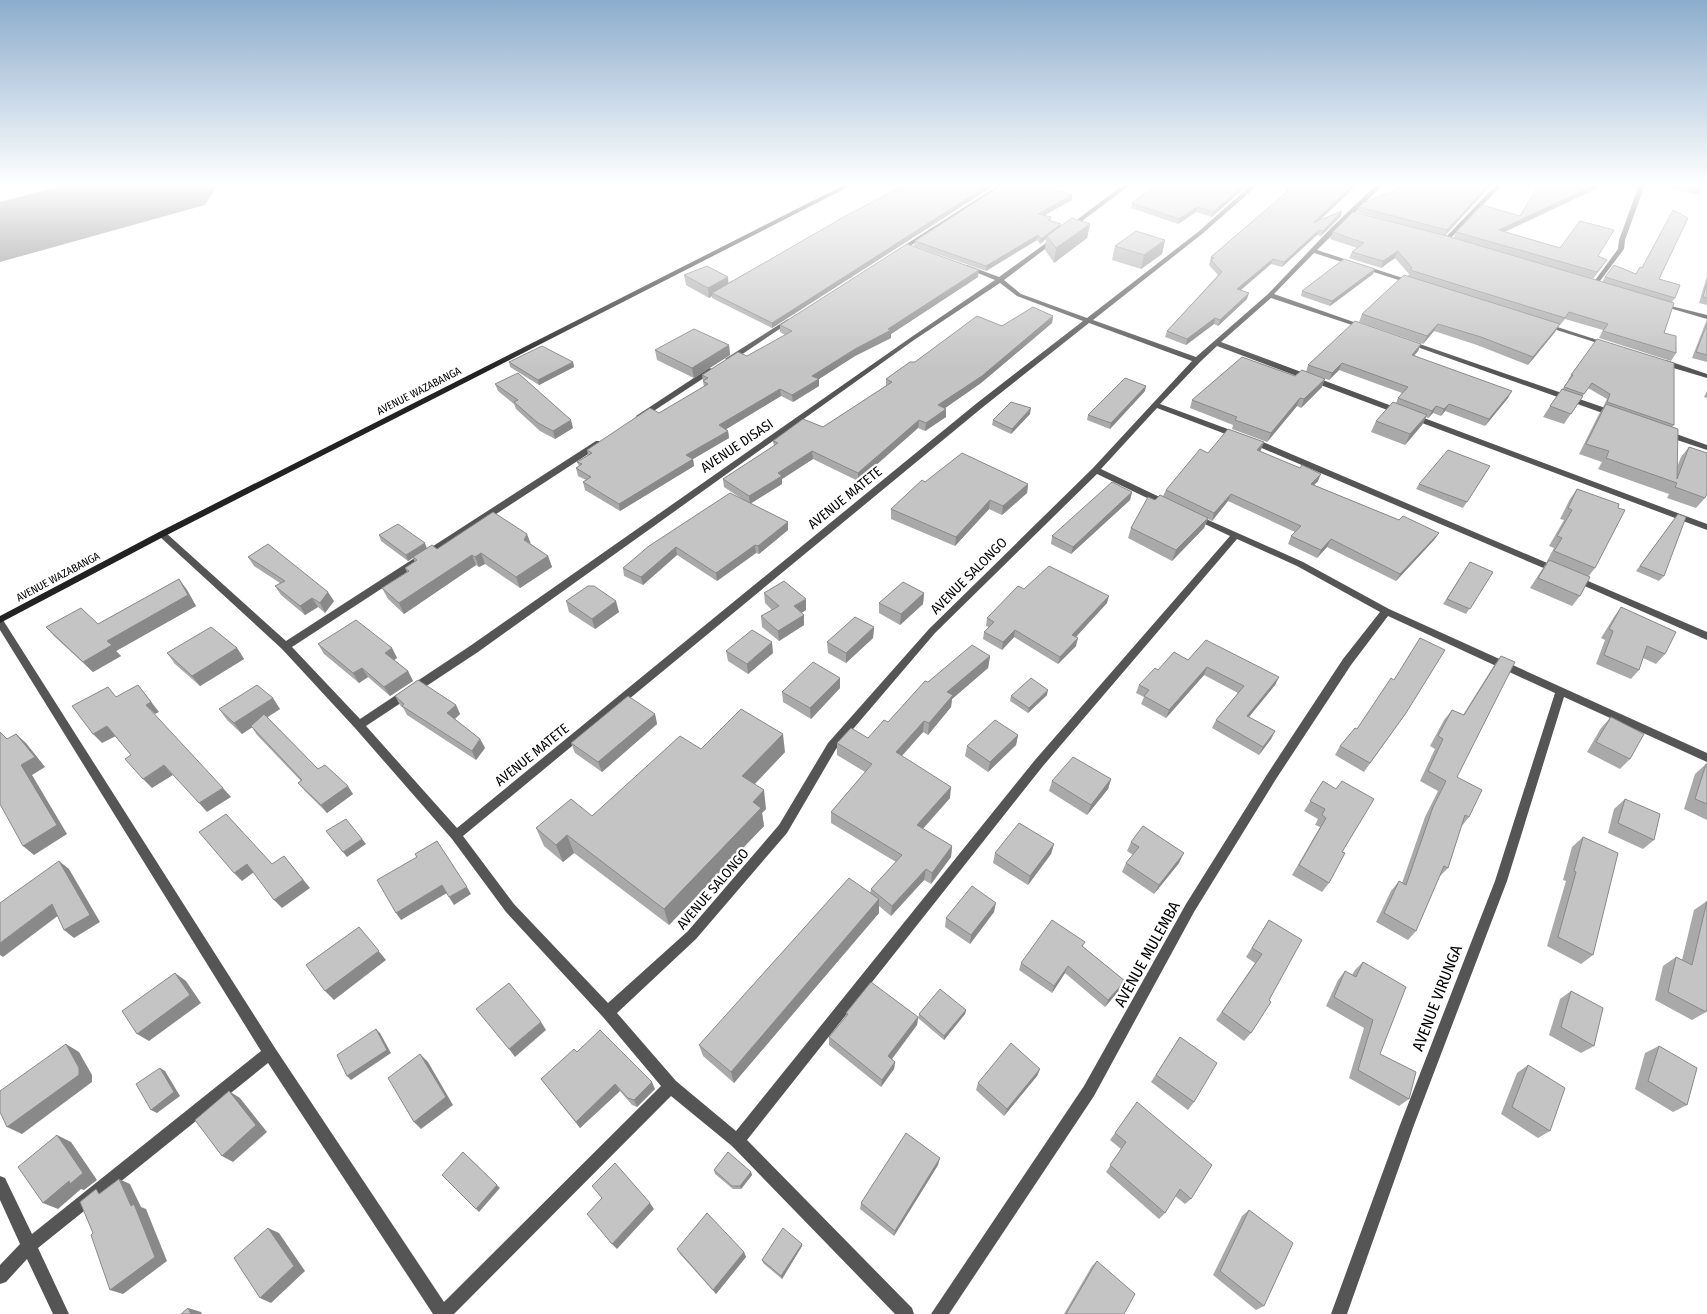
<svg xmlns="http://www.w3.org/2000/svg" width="1707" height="1314" font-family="'Fira Sans Condensed',sans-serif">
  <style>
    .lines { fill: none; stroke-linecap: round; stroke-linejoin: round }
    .runway { fill: #808080; fill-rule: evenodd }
    .minor { fill: #555; fill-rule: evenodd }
    .secondary { fill: #222; fill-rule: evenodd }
    .wall { fill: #a9a9a9 }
    .shaded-wall { fill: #898989 }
    .building { fill: #c4c4c4; stroke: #898989 }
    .labels { text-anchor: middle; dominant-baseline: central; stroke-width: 4.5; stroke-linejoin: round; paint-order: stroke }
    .far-street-label { font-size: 11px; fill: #000; stroke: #fff }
    .street-label { font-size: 14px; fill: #000; stroke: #fff }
    .near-street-label { font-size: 16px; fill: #000; stroke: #fff }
  </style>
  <rect width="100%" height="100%" fill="#fff"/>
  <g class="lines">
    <path class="runway" d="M 63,185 L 218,185 L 205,205 L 0,262 L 0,202 Z"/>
    <g class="minor">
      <path d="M 999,185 L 1006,185 L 899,253 L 894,252 Z"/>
      <path d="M 1123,185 L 1130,185 L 1070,230 L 1066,230 L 1066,228 Z"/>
      <path d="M 1251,185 L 1258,185 L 1202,234 L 1093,320 L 1196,357 L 1268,294 L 1331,228 L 1376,185 L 1383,185 L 1317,250 L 1415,282 L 1415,284 L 1411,284 L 1314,253 L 1274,294 L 1368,327 L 1368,329 L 1364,329 L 1271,298 L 1221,342 L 1707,524 L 1707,530 L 1217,346 L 1200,362 L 1160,404 L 1263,442 L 1559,568 L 1561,570 L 1559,572 L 1553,572 L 1257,446 L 1157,408 L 1101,469 L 1170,502 L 1171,504 L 1170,506 L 1164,506 L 1097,474 L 935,633 L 836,749 L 787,833 L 696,939 L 617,1013 L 676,1081 L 736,1131 L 1035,760 L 1230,536 L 1190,517 L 1194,514 L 1197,515 L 1303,562 L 1389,609 L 1707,753 L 1707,762 L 1564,697 L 1507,881 L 1414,1125 L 1347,1314 L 1331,1314 L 1400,1125 L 1495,881 L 1555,693 L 1388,616 L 1351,665 L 1276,779 L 1194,912 L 1094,1096 L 949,1314 L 931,1314 L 1084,1086 L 1186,904 L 1268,773 L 1343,659 L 1380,612 L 1297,566 L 1237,539 L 1043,766 L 747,1140 L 912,1308 L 914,1314 L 895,1314 L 732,1146 L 671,1096 L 454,1314 L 433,1314 L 268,1063 L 38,1248 L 69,1314 L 53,1314 L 27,1259 L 6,1282 L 0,1284 L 0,1265 L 20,1244 L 0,1200 L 0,1176 L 5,1178 L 32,1234 L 261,1051 L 0,630 L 0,619 L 3,620 L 275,1048 L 444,1302 L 661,1086 L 603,1017 L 506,912 L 452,839 L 355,728 L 282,649 L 159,536 L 158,534 L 159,532 L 165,532 L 286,641 L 596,441 L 602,441 L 602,445 L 292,647 L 360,719 L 470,646 L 910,338 L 995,280 L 963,267 L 963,265 L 967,265 L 999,277 L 1053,238 L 1057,238 L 1057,240 L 1004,280 L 1021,294 L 1087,318 L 1198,232 ZM 1000,283 L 1017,296 L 1083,321 L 977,403 L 457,828 L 366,726 L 478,652 L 914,340 ZM 1089,323 L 1192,361 L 1093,468 L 929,629 L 828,743 L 779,825 L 688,931 L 608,1003 L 514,904 L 463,836 L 983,407 Z"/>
      <path d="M 1496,185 L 1502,185 L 1448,241 L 1444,241 L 1444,239 Z"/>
      <path d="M 1639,185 L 1645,185 L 1625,240 L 1624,249 L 1597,285 L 1593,285 L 1593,283 L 1618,249 L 1619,240 Z"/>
      <path d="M 1659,303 L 1707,315 L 1707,319 L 1659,305 Z"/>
      <path d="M 788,319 L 793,320 L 732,361 L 725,359 Z"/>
      <path d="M 1544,324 L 1548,324 L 1613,345 L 1607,346 L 1544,326 Z"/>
      <path d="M 1408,340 L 1617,412 L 1618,414 L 1614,416 L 1611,416 L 1406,343 L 1406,341 Z"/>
      <path d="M 1660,360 L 1666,360 L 1707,374 L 1707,378 L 1660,364 Z"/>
      <path d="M 709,368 L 716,370 L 643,418 L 637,418 L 636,416 Z"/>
      <path d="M 1662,431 L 1668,431 L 1707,445 L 1707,450 L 1662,435 Z"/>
      <path d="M 1574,575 L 1707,632 L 1707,640 L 1571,580 L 1569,578 L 1571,576 Z"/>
    </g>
    <path class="secondary" d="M 844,185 L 852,185 L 165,536 L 0,623 L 0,616 L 159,532 Z"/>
  </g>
  <g class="wall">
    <path d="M 905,185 L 995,185 L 772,328 L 712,298 L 712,296 L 709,298 L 686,285 L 684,275 L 728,277 L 728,283 Z"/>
    <path d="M 1155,185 L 1248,185 L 1212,217 L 1196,212 L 1178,224 L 1131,208 L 1132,203 Z"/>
    <path d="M 1282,185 L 1357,185 L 1319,221 L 1341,216 L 1321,236 L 1317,235 L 1282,267 L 1271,264 L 1241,290 L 1247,299 L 1218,326 L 1214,324 L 1186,345 L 1165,337 L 1167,331 L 1218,275 L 1209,265 L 1211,257 L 1287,192 Z"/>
    <path d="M 1407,185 L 1491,185 L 1445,236 L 1602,282 L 1605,277 L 1636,273 L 1640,267 L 1642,268 L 1673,210 L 1659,279 L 1675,298 L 1672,302 L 1664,333 L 1676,353 L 1671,361 L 1599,338 L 1603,330 L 1565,319 L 1560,325 L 1559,325 L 1555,332 L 1528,365 L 1477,345 L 1434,331 L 1423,344 L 1359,322 L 1362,314 L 1408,276 L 1409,274 L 1395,258 L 1381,268 L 1349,258 L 1352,252 L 1357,248 L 1330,239 L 1333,232 L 1411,227 L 1357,212 L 1359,207 Z"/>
    <path d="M 1539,185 L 1604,185 L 1505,232 L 1560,248 L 1598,256 L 1603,266 L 1593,279 L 1454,238 L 1456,232 L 1520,216 Z"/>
    <path d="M 1673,185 L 1705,185 L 1700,195 L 1672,189 Z"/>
    <path d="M 1072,195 L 1072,200 L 1044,215 L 1051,217 L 1051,221 L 1061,224 L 1060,226 L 1090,224 L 1087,238 L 1054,263 L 1045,250 L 1046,239 L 1040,244 L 1037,240 L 986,271 L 914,246 L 915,241 Z"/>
    <path d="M 1165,240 L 1162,254 L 1141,269 L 1112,260 L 1115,246 Z"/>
    <path d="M 1375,269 L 1373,274 L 1330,306 L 1301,296 L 1302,291 Z"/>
    <path d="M 1707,276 L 1707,305 L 1699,303 Z"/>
    <path d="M 978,277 L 891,334 L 891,338 L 855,356 L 819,379 L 819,386 L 793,402 L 781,396 L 726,429 L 728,431 L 729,438 L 693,459 L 694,466 L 620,511 L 585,490 L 583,482 L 586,480 L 578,476 L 576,468 L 579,466 L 577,462 L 588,455 L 587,450 L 659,413 L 704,387 L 702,375 L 747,356 L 785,335 L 780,332 L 780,325 Z"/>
    <path d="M 1053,316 L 1052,323 L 981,383 L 945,408 L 946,409 L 946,417 L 925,431 L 918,428 L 858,481 L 813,459 L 782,479 L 782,484 L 750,503 L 788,522 L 788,530 L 759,554 L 756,553 L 717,581 L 677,555 L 643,585 L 624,576 L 623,568 L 745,501 L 724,487 L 723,479 L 774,446 L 773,441 L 823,427 L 886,386 L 886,379 L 915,362 L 1002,326 Z"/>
    <path d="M 1707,319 L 1707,362 L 1692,358 Z"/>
    <path d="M 1597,339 L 1674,425 L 1672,427 L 1677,467 L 1681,457 L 1689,447 L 1705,498 L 1696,508 L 1667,498 L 1669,494 L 1598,469 L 1602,462 L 1579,454 L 1599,414 L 1604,407 L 1603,407 L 1607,399 L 1588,388 L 1564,424 L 1543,417 L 1550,406 L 1569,380 L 1568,380 L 1571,375 Z"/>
    <path d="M 1421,344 L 1418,351 L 1414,355 L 1508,398 L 1485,426 L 1445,411 L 1441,416 L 1433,413 L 1428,418 L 1426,417 L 1422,425 L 1405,445 L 1371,432 L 1376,421 L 1396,403 L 1398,398 L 1402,393 L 1339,370 L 1329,380 L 1306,372 L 1308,365 Z"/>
    <path d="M 729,345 L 730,355 L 694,378 L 657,360 L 655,350 Z"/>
    <path d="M 509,362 L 573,362 L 574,367 L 539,385 L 510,367 Z"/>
    <path d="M 495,384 L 573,428 L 555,439 L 540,431 L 516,409 L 514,404 L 498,391 Z"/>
    <path d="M 1322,387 L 1301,408 L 1297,406 L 1267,442 L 1232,429 L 1233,425 L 1190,408 L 1192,400 Z"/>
    <path d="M 1145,391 L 1110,429 L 1087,420 L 1088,415 Z"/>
    <path d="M 1707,391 L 1707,398 L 1704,397 Z"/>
    <path d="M 1030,414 L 1011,434 L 992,425 L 993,420 Z"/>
    <path d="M 1264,442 L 1260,451 L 1318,481 L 1314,485 L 1399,520 L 1439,533 L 1434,540 L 1396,581 L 1327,547 L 1317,558 L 1288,544 L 1291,536 L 1295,532 L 1228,501 L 1212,521 L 1208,519 L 1204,528 L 1172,561 L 1128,538 L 1131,528 L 1155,500 L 1163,496 L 1166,490 L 1208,453 Z"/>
    <path d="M 1490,466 L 1463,508 L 1416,489 L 1419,484 Z"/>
    <path d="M 925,482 L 1028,484 L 1027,493 L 1002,515 L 989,509 L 955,546 L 891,519 L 891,509 Z"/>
    <path d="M 1577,489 L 1595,568 L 1588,577 L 1580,596 L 1572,606 L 1530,588 L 1541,571 L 1547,562 L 1547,561 L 1554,548 L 1549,546 L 1564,520 L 1560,519 L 1570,499 Z"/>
    <path d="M 1132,492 L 1130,500 L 1071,554 L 1051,544 L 1052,536 Z"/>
    <path d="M 1674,520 L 1664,576 L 1659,581 L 1636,571 Z"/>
    <path d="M 379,535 L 427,548 L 437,549 L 531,544 L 548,556 L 552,567 L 520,588 L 485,564 L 479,567 L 476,565 L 404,614 L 388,599 L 382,588 L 407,572 L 405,568 L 415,562 L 413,558 L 408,561 L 381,541 Z"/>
    <path d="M 248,557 L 334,601 L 325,613 L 318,607 L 305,615 L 281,595 L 275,586 L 280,583 L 254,566 Z"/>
    <path d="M 1470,562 L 1493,572 L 1466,614 L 1443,604 Z"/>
    <path d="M 179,579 L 187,590 L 196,606 L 116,651 L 121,656 L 93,672 L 55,637 L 46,627 L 98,624 Z"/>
    <path d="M 1024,589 L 1107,603 L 1076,637 L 1076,646 L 1058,664 L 1014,637 L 1002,650 L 983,639 L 984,632 L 989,627 L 986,626 L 987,618 Z"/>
    <path d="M 764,593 L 806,610 L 801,613 L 804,625 L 779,641 L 762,627 L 761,616 L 772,610 L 765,603 Z"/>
    <path d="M 924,593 L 923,604 L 900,625 L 879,613 L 879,603 Z"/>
    <path d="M 566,601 L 619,612 L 595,629 L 569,612 Z"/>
    <path d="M 1621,607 L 1665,654 L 1656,664 L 1643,658 L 1639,670 L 1631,679 L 1596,664 L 1605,640 L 1601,638 L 1614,617 Z"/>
    <path d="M 874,627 L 873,638 L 846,663 L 828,653 L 827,642 Z"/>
    <path d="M 318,644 L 392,648 L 397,658 L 394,660 L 408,671 L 413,681 L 390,696 L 368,677 L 359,683 L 324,654 Z"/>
    <path d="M 237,648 L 244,659 L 200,686 L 175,664 L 167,653 Z"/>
    <path d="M 726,651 L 773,653 L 748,674 L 728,661 Z"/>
    <path d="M 990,656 L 988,668 L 952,699 L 951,707 L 928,735 L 923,732 L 902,756 L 950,798 L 923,829 L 952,846 L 951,857 L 931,884 L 924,880 L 891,916 L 879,906 L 879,913 L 734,1083 L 703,1056 L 699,1045 L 870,893 L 871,889 L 896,862 L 831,823 L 831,812 L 865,772 L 837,755 L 837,743 L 868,738 L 888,722 L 928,682 Z"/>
    <path d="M 1501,656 L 1457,777 L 1469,817 L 1461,827 L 1448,868 L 1439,877 L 1416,931 L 1408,940 L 1376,922 L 1391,891 L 1399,881 L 1402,883 L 1425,817 L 1438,791 L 1420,781 L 1435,749 L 1430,746 L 1444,720 L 1452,710 L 1463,715 L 1493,667 Z"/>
    <path d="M 1188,660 L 1279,677 L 1275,685 L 1249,717 L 1275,731 L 1271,739 L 1259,755 L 1212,728 L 1216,720 L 1238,693 L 1204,675 L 1166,718 L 1141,704 L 1144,697 L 1136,693 L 1139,685 L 1158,670 Z"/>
    <path d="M 840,688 L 811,719 L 783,702 L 782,692 Z"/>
    <path d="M 1047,695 L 1028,713 L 1010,701 L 1011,696 Z"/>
    <path d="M 395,696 L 456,705 L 460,714 L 455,719 L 480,739 L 485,748 L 476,760 L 407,715 L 404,709 L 400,705 Z"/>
    <path d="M 219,709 L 280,709 L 267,717 L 318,769 L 353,794 L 327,813 L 305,791 L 298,783 L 301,781 L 257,735 L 252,727 L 242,734 L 227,720 Z"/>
    <path d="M 1406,713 L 1364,772 L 1335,755 L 1340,746 L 1357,729 Z"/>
    <path d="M 655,714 L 657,724 L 602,772 L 575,753 L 571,743 Z"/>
    <path d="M 1611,717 L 1630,759 L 1620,769 L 1587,752 L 1601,728 Z"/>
    <path d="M 1018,735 L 1016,745 L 988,772 L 965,756 L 967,746 Z"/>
    <path d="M 701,749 L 785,752 L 755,784 L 766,809 L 762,813 L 764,826 L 669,925 L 574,853 L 563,862 L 544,846 L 536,828 L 592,816 Z"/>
    <path d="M 1706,764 L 1707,764 L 1707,820 L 1684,809 L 1695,774 Z"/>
    <path d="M 1111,779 L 1108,789 L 1087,815 L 1049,791 L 1052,781 Z"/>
    <path d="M 1323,781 L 1342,852 L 1329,883 L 1322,892 L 1292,875 L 1320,827 L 1315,825 L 1318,819 L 1304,811 Z"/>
    <path d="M 1625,799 L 1654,840 L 1643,849 L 1608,833 L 1614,809 Z"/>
    <path d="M 1583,837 L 1593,955 L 1581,964 L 1547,946 L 1566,881 L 1563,880 L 1572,847 Z"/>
    <path d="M 1131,842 L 1179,863 L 1154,894 L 1122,872 L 1126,863 L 1133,855 L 1127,851 Z"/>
    <path d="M 1054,844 L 1051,854 L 1028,885 L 993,863 L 995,853 Z"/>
    <path d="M 1707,901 L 1706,1012 L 1692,1020 L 1655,1000 L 1663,966 L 1676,957 L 1682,960 L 1694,910 Z"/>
    <path d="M 994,912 L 970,944 L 945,927 L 946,918 Z"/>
    <path d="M 1269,920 L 1251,1033 L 1244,1041 L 1216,1020 L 1255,963 L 1246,957 Z"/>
    <path d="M 1083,947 L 1125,981 L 1121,988 L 1105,1007 L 1065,973 L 1052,993 L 1019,970 L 1021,963 Z"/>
    <path d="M 1363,962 L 1380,1054 L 1409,1099 L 1399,1106 L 1349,1078 L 1364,1028 L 1326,1006 L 1338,980 L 1345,971 L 1352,975 L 1355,970 Z"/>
    <path d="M 1571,991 L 1594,1046 L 1581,1053 L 1549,1035 L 1560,999 Z"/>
    <path d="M 966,1010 L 965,1014 L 944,1040 L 918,1018 L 919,1014 Z"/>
    <path d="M 846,1013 L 918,1017 L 917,1025 L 892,1059 L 895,1062 L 894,1069 L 881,1087 L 829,1045 L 829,1037 L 846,1016 Z"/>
    <path d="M 1180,1037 L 1194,1102 L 1188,1110 L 1151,1082 Z"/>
    <path d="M 1659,1046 L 1687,1105 L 1673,1112 L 1635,1089 L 1645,1053 Z"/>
    <path d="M 577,1052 L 655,1089 L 637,1107 L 632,1105 L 620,1091 L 580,1128 L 541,1079 Z"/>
    <path d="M 1528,1065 L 1550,1131 L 1538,1138 L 1501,1114 L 1517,1073 Z"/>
    <path d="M 1040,1069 L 1037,1076 L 1004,1116 L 976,1090 L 978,1083 Z"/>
    <path d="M 1137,1102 L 1191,1199 L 1185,1204 L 1175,1196 L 1165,1213 L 1159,1219 L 1106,1172 L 1121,1149 L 1110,1140 Z"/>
    <path d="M 938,1165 L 894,1236 L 860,1209 L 861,1203 Z"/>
    <path d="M 714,1170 L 751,1172 L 752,1175 L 741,1189 L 733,1189 L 715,1174 Z"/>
    <path d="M 1249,1210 L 1264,1306 L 1256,1310 L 1213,1275 L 1242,1216 Z"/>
    <path d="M 802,1246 L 782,1279 L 763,1263 L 762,1260 Z"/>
    <path d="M 677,1249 L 744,1252 L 746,1257 L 716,1294 L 680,1254 Z"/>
    <path d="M 1097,1261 L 1124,1314 L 1064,1314 L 1092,1266 Z"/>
  </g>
  <g class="shaded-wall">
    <path d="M 988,185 L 995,185 L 772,328 L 772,323 Z"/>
    <path d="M 1244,185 L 1248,185 L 1212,217 L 1213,212 Z"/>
    <path d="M 1353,185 L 1357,185 L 1311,228 L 1313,223 Z"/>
    <path d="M 1489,185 L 1491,185 L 1444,236 L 1447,230 Z"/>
    <path d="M 1594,185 L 1604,185 L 1495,236 L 1499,230 Z"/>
    <path d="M 1072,195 L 1072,200 L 1038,219 L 1038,214 Z"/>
    <path d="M 1197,207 L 1196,212 L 1178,224 L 1179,219 Z"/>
    <path d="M 1342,211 L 1341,216 L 1321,236 L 1323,231 Z"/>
    <path d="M 1061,224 L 1060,229 L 1047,236 L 1046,239 L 1040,244 L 1041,239 Z"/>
    <path d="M 1090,224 L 1087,238 L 1054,263 L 1056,248 Z"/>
    <path d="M 1319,230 L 1317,235 L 1282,267 L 1284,262 Z"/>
    <path d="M 1038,235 L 1037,240 L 986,271 L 986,266 Z"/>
    <path d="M 1165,240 L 1162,254 L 1141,269 L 1144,255 Z"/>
    <path d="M 1398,251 L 1395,258 L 1381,268 L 1383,261 Z"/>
    <path d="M 1273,259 L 1271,264 L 1236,294 L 1237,289 Z"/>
    <path d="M 1375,269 L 1373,274 L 1330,306 L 1332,301 Z"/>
    <path d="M 979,270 L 978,277 L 891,334 L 891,338 L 855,356 L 819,379 L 819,386 L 793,402 L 792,395 L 812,376 L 888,329 Z"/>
    <path d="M 728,277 L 729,287 L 712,293 L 712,296 L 709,298 L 708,288 Z"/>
    <path d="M 1249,293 L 1247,299 L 1218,326 L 1220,320 Z"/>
    <path d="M 1053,316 L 1052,323 L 981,383 L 938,413 L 938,405 Z"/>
    <path d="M 1215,318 L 1214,324 L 1186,345 L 1187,339 Z"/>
    <path d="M 1438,324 L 1434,331 L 1423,344 L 1427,336 Z"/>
    <path d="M 1560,324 L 1555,332 L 1528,365 L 1533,357 Z"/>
    <path d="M 1421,344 L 1418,351 L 1409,362 L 1412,355 Z"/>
    <path d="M 729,345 L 730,355 L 694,378 L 692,368 Z"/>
    <path d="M 573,362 L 574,367 L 539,385 L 538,380 Z"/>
    <path d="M 1342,363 L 1339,370 L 1329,380 L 1332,373 Z"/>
    <path d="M 1325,379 L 1322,387 L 1301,408 L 1304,399 Z"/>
    <path d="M 1146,386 L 1145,391 L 1110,429 L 1111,423 Z"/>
    <path d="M 780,389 L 781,396 L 720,433 L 719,425 Z"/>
    <path d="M 1512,391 L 1508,398 L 1485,426 L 1489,419 Z"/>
    <path d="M 1300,398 L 1297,406 L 1267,442 L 1271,433 Z"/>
    <path d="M 1449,404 L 1445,411 L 1441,416 L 1444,409 Z"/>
    <path d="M 1436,406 L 1433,413 L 1428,418 L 1432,411 Z"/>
    <path d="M 1031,408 L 1030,414 L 1011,434 L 1012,429 Z"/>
    <path d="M 946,409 L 946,417 L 925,431 L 926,423 Z"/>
    <path d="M 1427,415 L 1422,425 L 1405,445 L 1410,434 Z"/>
    <path d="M 571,420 L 573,428 L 555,439 L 553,431 Z"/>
    <path d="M 919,420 L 918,428 L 858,481 L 858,473 Z"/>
    <path d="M 728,431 L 729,438 L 693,459 L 694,466 L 620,511 L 619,504 L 686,455 Z"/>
    <path d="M 1264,442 L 1261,450 L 1254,457 L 1257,450 Z"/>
    <path d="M 812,451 L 813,459 L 782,479 L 782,484 L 750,504 L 749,496 L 778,473 Z"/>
    <path d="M 1321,474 L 1318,481 L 1308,491 L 1311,484 Z"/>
    <path d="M 1028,484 L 1027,493 L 1002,515 L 1003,506 Z"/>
    <path d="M 1132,492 L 1130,500 L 1071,554 L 1073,547 Z"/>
    <path d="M 1231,494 L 1228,501 L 1212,521 L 1214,513 Z"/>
    <path d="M 990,500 L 989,509 L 955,546 L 956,537 Z"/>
    <path d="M 1208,518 L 1204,528 L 1172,561 L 1176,550 Z"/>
    <path d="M 788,522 L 788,530 L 759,554 L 758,546 Z"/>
    <path d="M 1439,533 L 1434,540 L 1396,581 L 1400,574 Z"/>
    <path d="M 527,534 L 531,544 L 524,540 Z"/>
    <path d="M 1331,539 L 1327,547 L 1317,558 L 1321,550 Z"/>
    <path d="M 425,543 L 427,549 L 408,561 L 406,555 Z"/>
    <path d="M 755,545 L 756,553 L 717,581 L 716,573 Z"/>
    <path d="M 676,547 L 677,555 L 643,585 L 641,577 Z"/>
    <path d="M 481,553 L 485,564 L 479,567 L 475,557 Z"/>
    <path d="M 472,555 L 476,565 L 404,614 L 399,603 Z"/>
    <path d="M 548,556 L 552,567 L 520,588 L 516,577 Z"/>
    <path d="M 179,579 L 187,590 L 196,606 L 116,651 L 121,656 L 93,672 L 83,662 Z"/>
    <path d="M 328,592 L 334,601 L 325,613 L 320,603 Z"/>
    <path d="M 924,593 L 923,604 L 900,625 L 901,614 Z"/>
    <path d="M 1109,596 L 1107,603 L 1071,642 L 1072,635 Z"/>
    <path d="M 312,598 L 318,607 L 305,615 L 300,606 Z"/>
    <path d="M 806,599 L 806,610 L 795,617 L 794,606 Z"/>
    <path d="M 616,601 L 619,612 L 595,629 L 592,619 Z"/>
    <path d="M 804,615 L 804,625 L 779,641 L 778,631 Z"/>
    <path d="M 874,627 L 873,638 L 846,663 L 846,653 Z"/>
    <path d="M 1015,630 L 1014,637 L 1002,650 L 1003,642 Z"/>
    <path d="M 1078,638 L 1076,646 L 1058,664 L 1060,657 Z"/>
    <path d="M 772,642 L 773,653 L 748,674 L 747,664 Z"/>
    <path d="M 237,648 L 244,659 L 200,686 L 192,676 Z"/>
    <path d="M 392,648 L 397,658 L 390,663 L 385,653 Z"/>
    <path d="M 990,656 L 988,668 L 952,699 L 951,707 L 928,735 L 929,723 L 947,692 Z"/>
    <path d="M 1207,667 L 1204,675 L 1166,718 L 1169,710 Z"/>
    <path d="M 362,668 L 368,677 L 359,683 L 353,673 Z"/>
    <path d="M 408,671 L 413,681 L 390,696 L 384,687 Z"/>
    <path d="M 1279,677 L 1275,685 L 1243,724 L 1247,716 Z"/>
    <path d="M 840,678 L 840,688 L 811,719 L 810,708 Z"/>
    <path d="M 138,685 L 146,695 L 159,712 L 155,714 L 146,705 Z"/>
    <path d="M 1048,690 L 1047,695 L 1028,713 L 1029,708 Z"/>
    <path d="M 273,698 L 280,709 L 242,734 L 234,723 Z"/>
    <path d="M 456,705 L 460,714 L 451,722 L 447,713 Z"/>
    <path d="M 655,714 L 657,724 L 602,772 L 598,762 Z"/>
    <path d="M 924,721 L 923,732 L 895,763 L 896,752 Z"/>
    <path d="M 107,726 L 116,736 L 102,743 L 93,734 Z"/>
    <path d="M 1275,731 L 1271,739 L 1259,755 L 1263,747 Z"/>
    <path d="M 16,734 L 26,743 L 45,767 L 32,775 L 67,834 L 34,855 L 23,846 L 21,765 Z"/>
    <path d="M 783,734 L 785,752 L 745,794 L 742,776 Z"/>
    <path d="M 1018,735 L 1016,745 L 988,772 L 990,762 Z"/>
    <path d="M 480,739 L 485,748 L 476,760 L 472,751 Z"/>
    <path d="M 164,765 L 173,775 L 152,788 L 143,779 Z"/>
    <path d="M 1111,779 L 1108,789 L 1087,815 L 1091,805 Z"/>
    <path d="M 348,786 L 353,794 L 327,813 L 321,805 Z"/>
    <path d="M 951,787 L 950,798 L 916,836 L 917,825 Z"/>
    <path d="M 223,788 L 231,797 L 207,812 L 199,803 Z"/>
    <path d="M 764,790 L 766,809 L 762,813 L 764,826 L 669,925 L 664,909 L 753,802 Z"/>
    <path d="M 567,835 L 574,853 L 563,862 L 556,845 Z"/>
    <path d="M 362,839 L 366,844 L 347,857 L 343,852 Z"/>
    <path d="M 1054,844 L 1051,854 L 1028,885 L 1030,876 Z"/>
    <path d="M 952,846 L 951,857 L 931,884 L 932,873 Z"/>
    <path d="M 1184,853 L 1179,863 L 1154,894 L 1159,885 Z"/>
    <path d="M 284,856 L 310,888 L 282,908 L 274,900 Z"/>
    <path d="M 59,861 L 69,869 L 100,922 L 74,938 L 64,930 Z"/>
    <path d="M 247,864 L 254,872 L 242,881 L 234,873 Z"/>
    <path d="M 926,869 L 924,880 L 891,916 L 892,906 Z"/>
    <path d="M 442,885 L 447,893 L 401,920 L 396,913 Z"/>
    <path d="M 467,887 L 471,894 L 454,905 L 449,897 Z"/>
    <path d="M 879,899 L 879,913 L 734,1083 L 731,1072 Z"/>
    <path d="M 996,903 L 994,912 L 970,944 L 971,935 Z"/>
    <path d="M 52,904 L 63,912 L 3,957 L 0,955 L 0,943 Z"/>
    <path d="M 359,927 L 386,960 L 334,1000 L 325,991 Z"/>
    <path d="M 1068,966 L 1065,973 L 1052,993 L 1054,986 Z"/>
    <path d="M 175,973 L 186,981 L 201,1003 L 149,1041 L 137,1034 Z"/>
    <path d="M 1125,981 L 1121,988 L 1105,1007 L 1108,1000 Z"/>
    <path d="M 966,1010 L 965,1014 L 944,1040 L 944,1036 Z"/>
    <path d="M 918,1017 L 917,1025 L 888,1064 L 888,1056 Z"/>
    <path d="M 541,1022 L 546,1030 L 515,1057 L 509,1049 Z"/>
    <path d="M 376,1029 L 380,1033 L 391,1053 L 351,1080 L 347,1076 Z"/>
    <path d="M 66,1044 L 79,1052 L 92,1075 L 92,1082 L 22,1134 L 7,1127 Z"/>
    <path d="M 420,1054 L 428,1062 L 453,1105 L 421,1129 L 414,1122 Z"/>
    <path d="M 895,1062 L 894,1069 L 881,1087 L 882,1080 Z"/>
    <path d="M 160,1068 L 165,1071 L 180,1096 L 157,1113 L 151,1110 Z"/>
    <path d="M 1040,1069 L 1037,1076 L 1004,1116 L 1007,1109 Z"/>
    <path d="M 652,1082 L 655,1089 L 637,1107 L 634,1100 Z"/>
    <path d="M 615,1084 L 620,1091 L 580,1128 L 576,1122 Z"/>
    <path d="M 229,1091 L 240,1098 L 267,1132 L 233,1162 L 222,1156 Z"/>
    <path d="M 57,1135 L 71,1142 L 97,1180 L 84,1190 L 81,1189 L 58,1209 L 43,1203 Z"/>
    <path d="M 463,1152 L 500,1188 L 479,1212 L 476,1209 Z"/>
    <path d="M 940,1158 L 938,1165 L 894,1236 L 895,1231 Z"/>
    <path d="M 751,1172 L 752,1175 L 741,1189 L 740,1186 Z"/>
    <path d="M 119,1179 L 130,1184 L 141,1207 L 146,1209 L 167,1261 L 123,1294 L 110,1290 L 131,1206 Z"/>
    <path d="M 650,1203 L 654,1209 L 617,1249 L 612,1244 Z"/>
    <path d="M 268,1228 L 279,1233 L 305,1271 L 271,1303 L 260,1298 Z"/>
    <path d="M 802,1244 L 802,1246 L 782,1279 L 781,1276 Z"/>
    <path d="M 744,1252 L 746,1257 L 716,1294 L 713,1290 Z"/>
    <path d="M 188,1308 L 201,1312 L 202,1314 L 191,1314 Z"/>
  </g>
  <g class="building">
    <path d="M 905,185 L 988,185 L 772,323 L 712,293 L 849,214 Z"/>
    <path d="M 1002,185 L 1040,185 L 1072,195 L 1038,214 L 1051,217 L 1048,220 L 1061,224 L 1041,239 L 1038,235 L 986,266 L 915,241 Z"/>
    <path d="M 1155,185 L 1244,185 L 1213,212 L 1197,207 L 1179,219 L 1132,203 Z"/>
    <path d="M 1288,185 L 1353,185 L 1313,223 L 1342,211 L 1323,231 L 1319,230 L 1284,262 L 1273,259 L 1237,289 L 1249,293 L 1220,320 L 1215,318 L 1187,339 L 1167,331 L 1222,272 L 1211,260 L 1214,258 L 1211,257 L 1290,189 Z"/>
    <path d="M 1407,185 L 1489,185 L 1447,230 L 1359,207 L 1363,203 Z"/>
    <path d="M 1539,185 L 1594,185 L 1499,230 L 1560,248 L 1580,221 L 1614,230 L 1598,256 L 1607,260 L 1597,272 L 1456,232 L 1482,205 L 1520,216 Z"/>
    <path d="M 1678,185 L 1705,185 L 1702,190 Z"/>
    <path d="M 1673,210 L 1688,218 L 1659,279 L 1680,285 L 1675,298 L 1605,277 L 1614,265 L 1636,274 L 1640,267 L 1642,268 Z"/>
    <path d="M 1353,212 L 1447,236 L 1674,303 L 1664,333 L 1676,336 L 1676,353 L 1603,331 L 1608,324 L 1569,312 L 1565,318 L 1410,270 L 1412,268 L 1398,251 L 1383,261 L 1352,252 L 1364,243 L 1333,232 Z"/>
    <path d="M 1072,218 L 1090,224 L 1056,248 L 1047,236 Z"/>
    <path d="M 1136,231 L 1165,240 L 1144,255 L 1115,246 Z"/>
    <path d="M 907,244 L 979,270 L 888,329 L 891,330 L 855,349 L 812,376 L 819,379 L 792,395 L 780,389 L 719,425 L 728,431 L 686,455 L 693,459 L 619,504 L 583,482 L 591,477 L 576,468 L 582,464 L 577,462 L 592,453 L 587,450 L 650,408 L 659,413 L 708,384 L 703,381 L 708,378 L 702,375 L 738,352 L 747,356 L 792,331 L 780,325 Z"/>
    <path d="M 1344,259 L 1375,269 L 1332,301 L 1302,291 Z"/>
    <path d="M 707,266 L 728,277 L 708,288 L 684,275 Z"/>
    <path d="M 1404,275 L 1560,324 L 1533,357 L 1481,337 L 1438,324 L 1427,336 L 1362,314 Z"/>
    <path d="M 1707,283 L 1707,298 L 1703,297 Z"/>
    <path d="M 1033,307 L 1053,316 L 982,376 L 938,405 L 946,409 L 926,423 L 919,420 L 858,473 L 812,451 L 778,473 L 782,476 L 749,496 L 723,479 L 778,443 L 773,441 L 803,419 L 823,427 L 892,382 L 886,379 L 910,362 L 915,362 L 977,316 L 1002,326 Z"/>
    <path d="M 1355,321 L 1421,344 L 1412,355 L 1512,391 L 1489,419 L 1449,404 L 1444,409 L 1436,406 L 1432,411 L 1398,398 L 1408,387 L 1342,363 L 1332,373 L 1308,365 Z"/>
    <path d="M 1707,324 L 1707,355 L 1696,352 Z"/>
    <path d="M 694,329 L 729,345 L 692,368 L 655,350 Z"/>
    <path d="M 1597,339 L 1674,363 L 1674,425 L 1607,402 L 1610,394 L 1592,383 L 1584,394 L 1564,387 L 1573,375 L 1571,375 Z"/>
    <path d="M 542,346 L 573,362 L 538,380 L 509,362 Z"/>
    <path d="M 1242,357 L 1295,376 L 1302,370 L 1325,379 L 1304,399 L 1300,398 L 1271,433 L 1235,420 L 1237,417 L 1192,400 Z"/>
    <path d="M 518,373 L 571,420 L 553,431 L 538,423 L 514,402 L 518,400 L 495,384 Z"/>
    <path d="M 1125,378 L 1146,386 L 1111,423 L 1088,415 Z"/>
    <path d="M 1562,389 L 1583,396 L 1571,414 L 1550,406 Z"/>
    <path d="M 1011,402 L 1031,408 L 1012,429 L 993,420 Z"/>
    <path d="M 1393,402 L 1427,415 L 1410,434 L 1376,421 Z"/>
    <path d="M 1606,404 L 1678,429 L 1677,479 L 1689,447 L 1707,453 L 1707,493 L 1705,498 L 1675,487 L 1677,483 L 1606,458 L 1609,451 L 1586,444 Z"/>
    <path d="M 1228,429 L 1264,442 L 1257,450 L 1300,468 L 1302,465 L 1321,474 L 1311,484 L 1399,520 L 1403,516 L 1439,533 L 1400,574 L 1331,539 L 1321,550 L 1291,536 L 1301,526 L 1231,494 L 1214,513 L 1166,490 L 1200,449 L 1208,453 Z"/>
    <path d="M 1448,450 L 1490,466 L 1467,502 L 1419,484 Z"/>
    <path d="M 962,453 L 1028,484 L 1003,506 L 990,500 L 956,537 L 891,509 L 922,480 L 925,482 Z"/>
    <path d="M 1112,482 L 1132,492 L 1073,547 L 1052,536 Z"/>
    <path d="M 1577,489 L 1619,504 L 1618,508 L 1625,510 L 1595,568 L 1554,551 L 1562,538 L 1557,536 L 1572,510 L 1568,508 Z"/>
    <path d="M 730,493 L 788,522 L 758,546 L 755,545 L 716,573 L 676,547 L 641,577 L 623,568 L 649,546 Z"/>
    <path d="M 1160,495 L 1208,518 L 1176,550 L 1131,528 L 1148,497 L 1155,500 Z"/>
    <path d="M 493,512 L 527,534 L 524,540 L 548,556 L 516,577 L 481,553 L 475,557 L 472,555 L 399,603 L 382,588 L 409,571 L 405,568 L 417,560 L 413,557 L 432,545 L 437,549 Z"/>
    <path d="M 1678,514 L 1686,517 L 1664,576 L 1640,566 Z"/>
    <path d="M 398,524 L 425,543 L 406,555 L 379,535 Z"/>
    <path d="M 268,544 L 328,592 L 320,603 L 312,598 L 300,606 L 275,586 L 285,581 L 248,557 Z"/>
    <path d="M 1549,560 L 1590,577 L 1580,596 L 1538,578 Z"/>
    <path d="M 1470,562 L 1493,572 L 1470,609 L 1447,599 Z"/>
    <path d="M 1049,566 L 1109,596 L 1072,635 L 1078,638 L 1060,657 L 1015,630 L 1003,642 L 984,632 L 994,622 L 987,618 L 1018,586 L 1024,589 Z"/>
    <path d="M 179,579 L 188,595 L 107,641 L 112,645 L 83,662 L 46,627 L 81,608 L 98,624 Z"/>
    <path d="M 784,581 L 806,599 L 794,606 L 804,615 L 778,631 L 761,616 L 779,606 L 764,593 Z"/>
    <path d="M 903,582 L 924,593 L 901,614 L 879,603 Z"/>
    <path d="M 588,586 L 594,586 L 616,601 L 592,619 L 566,601 Z"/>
    <path d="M 1621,607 L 1676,632 L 1665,654 L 1647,646 L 1639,670 L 1604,655 L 1613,631 L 1609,629 Z"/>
    <path d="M 855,617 L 874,627 L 846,653 L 827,642 Z"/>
    <path d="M 356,620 L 392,648 L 385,653 L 408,671 L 384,687 L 362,668 L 353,673 L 318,644 Z"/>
    <path d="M 211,627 L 237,648 L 192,676 L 167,653 Z"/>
    <path d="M 752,630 L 772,642 L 747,664 L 726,651 Z"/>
    <path d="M 1420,638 L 1445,650 L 1406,713 L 1370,763 L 1340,746 L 1355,728 L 1357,729 L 1391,678 L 1394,680 Z"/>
    <path d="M 1206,640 L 1279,677 L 1247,716 L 1275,731 L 1263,747 L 1216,720 L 1244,686 L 1207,667 L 1169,710 L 1144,696 L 1149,690 L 1139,685 L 1155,668 L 1158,670 L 1174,652 L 1188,660 Z"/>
    <path d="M 972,645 L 990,656 L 947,692 L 953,695 L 929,723 L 924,721 L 896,752 L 951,787 L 917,825 L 952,846 L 932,873 L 926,869 L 892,906 L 871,889 L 902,855 L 831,812 L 872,764 L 837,743 L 851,728 L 868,738 L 884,720 L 888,722 L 925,681 L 928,682 Z"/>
    <path d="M 1501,656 L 1515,662 L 1457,777 L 1482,790 L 1469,817 L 1465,815 L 1448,868 L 1444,866 L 1416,931 L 1384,913 L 1399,881 L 1406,885 L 1433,807 L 1446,781 L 1428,771 L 1443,739 L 1438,736 L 1452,710 L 1464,715 Z"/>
    <path d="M 813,662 L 840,678 L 810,708 L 782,692 Z"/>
    <path d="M 1031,678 L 1048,690 L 1029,708 L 1011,696 Z"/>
    <path d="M 418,680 L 456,705 L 447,713 L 480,739 L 472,751 L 402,706 L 404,704 L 395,696 Z"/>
    <path d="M 138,685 L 151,702 L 146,705 L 223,788 L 199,803 L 164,765 L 143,779 L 125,759 L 131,755 L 107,726 L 93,734 L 72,706 L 108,687 L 116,697 Z"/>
    <path d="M 257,685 L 273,698 L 234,723 L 219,709 Z"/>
    <path d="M 628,696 L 655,714 L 598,762 L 571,743 Z"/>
    <path d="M 741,709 L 783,734 L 742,776 L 764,790 L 753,802 L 761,808 L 664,909 L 567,835 L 556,845 L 536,828 L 571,799 L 592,816 L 680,736 L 701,749 Z"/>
    <path d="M 264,714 L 318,769 L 325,765 L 348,786 L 321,805 L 298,783 L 302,780 L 251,726 Z"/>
    <path d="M 1611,717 L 1644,734 L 1630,759 L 1596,742 Z"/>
    <path d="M 995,720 L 1018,735 L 990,762 L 967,746 Z"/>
    <path d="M 0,732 L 7,739 L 16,734 L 35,757 L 21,765 L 57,825 L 23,846 L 0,804 Z"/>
    <path d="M 1073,757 L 1111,779 L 1091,805 L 1052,781 Z"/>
    <path d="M 1706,764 L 1707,764 L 1707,804 L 1695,799 Z"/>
    <path d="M 1323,781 L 1336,789 L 1342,781 L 1374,799 L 1342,852 L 1345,853 L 1329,883 L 1299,865 L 1326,818 L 1322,815 L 1325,809 L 1310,801 Z"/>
    <path d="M 1625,799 L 1660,814 L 1654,840 L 1618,823 Z"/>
    <path d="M 226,814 L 272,864 L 284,856 L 303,880 L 274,900 L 247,864 L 234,873 L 199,832 Z"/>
    <path d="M 346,819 L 362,839 L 343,852 L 326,831 Z"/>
    <path d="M 1019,823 L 1054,844 L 1030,876 L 995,853 Z"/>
    <path d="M 1143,826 L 1184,853 L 1159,885 L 1126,863 L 1139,847 L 1131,842 Z"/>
    <path d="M 1583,837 L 1618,853 L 1593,955 L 1558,937 L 1576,872 L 1574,871 Z"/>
    <path d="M 437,841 L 467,887 L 449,897 L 442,885 L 396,913 L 377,880 L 417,857 L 415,854 Z"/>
    <path d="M 59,861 L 90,915 L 64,930 L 52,904 L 0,943 L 0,903 Z"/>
    <path d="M 849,878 L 879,899 L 731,1072 L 699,1045 Z"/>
    <path d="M 972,886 L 996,903 L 971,935 L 946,918 Z"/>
    <path d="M 1707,901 L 1707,1008 L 1706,1012 L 1668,992 L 1676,957 L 1692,965 Z"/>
    <path d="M 1052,920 L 1085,942 L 1082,946 L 1125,981 L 1108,1000 L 1068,966 L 1054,986 L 1021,963 Z"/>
    <path d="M 1269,920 L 1302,940 L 1269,1000 L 1271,1002 L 1251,1033 L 1222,1012 L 1262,954 L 1252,948 Z"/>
    <path d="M 359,927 L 379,951 L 325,991 L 306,965 Z"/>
    <path d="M 1363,962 L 1406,987 L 1380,1054 L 1416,1072 L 1409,1099 L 1358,1070 L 1373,1020 L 1334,997 L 1345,971 L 1356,977 Z"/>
    <path d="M 175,973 L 190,995 L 137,1034 L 122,1011 Z"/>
    <path d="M 871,982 L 918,1017 L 888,1056 L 895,1062 L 882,1080 L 829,1037 L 848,1014 L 846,1013 Z"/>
    <path d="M 509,983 L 541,1022 L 509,1049 L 476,1009 Z"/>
    <path d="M 940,989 L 966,1010 L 944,1036 L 919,1014 Z"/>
    <path d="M 1571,991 L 1603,1008 L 1594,1046 L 1561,1027 Z"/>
    <path d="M 376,1029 L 387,1050 L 347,1076 L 337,1055 Z"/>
    <path d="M 600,1030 L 652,1082 L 634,1100 L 628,1098 L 615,1084 L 576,1122 L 541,1079 L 574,1049 L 577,1052 Z"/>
    <path d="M 1180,1037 L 1217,1063 L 1194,1102 L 1156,1075 Z"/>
    <path d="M 1011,1043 L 1040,1069 L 1007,1109 L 978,1083 Z"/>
    <path d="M 66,1044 L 79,1068 L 79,1075 L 7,1127 L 0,1112 L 0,1091 Z"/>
    <path d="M 1659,1046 L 1697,1068 L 1687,1105 L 1648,1081 Z"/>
    <path d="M 420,1054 L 446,1097 L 414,1122 L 388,1078 Z"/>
    <path d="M 1528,1065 L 1565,1088 L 1550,1131 L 1512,1107 Z"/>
    <path d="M 160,1068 L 174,1092 L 151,1110 L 136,1084 Z"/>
    <path d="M 229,1091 L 256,1125 L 222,1156 L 195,1120 Z"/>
    <path d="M 1137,1102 L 1212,1165 L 1191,1199 L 1180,1189 L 1165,1213 L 1110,1165 L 1126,1142 L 1115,1133 Z"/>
    <path d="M 906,1133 L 940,1158 L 895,1231 L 861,1203 Z"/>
    <path d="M 57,1135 L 83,1173 L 70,1184 L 69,1181 L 43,1203 L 18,1167 Z"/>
    <path d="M 463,1152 L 497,1185 L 476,1209 L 442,1175 Z"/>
    <path d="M 728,1152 L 751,1172 L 740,1186 L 732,1186 L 714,1170 Z"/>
    <path d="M 615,1163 L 650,1203 L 612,1244 L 587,1214 L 602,1198 L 592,1186 Z"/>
    <path d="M 119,1179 L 131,1206 L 134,1204 L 155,1257 L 110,1290 L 91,1235 L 93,1233 L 80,1202 L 96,1189 L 99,1194 Z"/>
    <path d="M 1249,1210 L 1293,1243 L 1264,1306 L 1220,1271 Z"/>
    <path d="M 707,1213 L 744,1252 L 713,1290 L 677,1249 Z"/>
    <path d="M 268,1228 L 294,1266 L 260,1298 L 234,1258 Z"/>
    <path d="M 783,1228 L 802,1244 L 781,1276 L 762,1260 Z"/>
    <path d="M 1097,1261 L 1135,1294 L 1124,1314 L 1066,1314 Z"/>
    <path d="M 188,1308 L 191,1314 L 181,1314 Z"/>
  </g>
  <linearGradient id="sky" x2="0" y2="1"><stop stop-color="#8cadcc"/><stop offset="0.5" stop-color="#fff"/><stop offset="1" stop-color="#fff" stop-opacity="0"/></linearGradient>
  <rect width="1707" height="369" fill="url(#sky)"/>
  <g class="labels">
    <g class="far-street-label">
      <text transform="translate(419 391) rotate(-27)">AVENUE WAZABANGA</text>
      <text transform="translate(58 577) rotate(-28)">AVENUE WAZABANGA</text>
    </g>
    <g class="street-label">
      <text transform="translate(737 446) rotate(-34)">AVENUE DISASI</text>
      <text transform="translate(845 498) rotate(-39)">AVENUE MATETE</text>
      <text transform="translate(969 576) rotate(-45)">AVENUE SALONGO</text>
      <text transform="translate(532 755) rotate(-39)">AVENUE MATETE</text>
      <text transform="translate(713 889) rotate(-49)">AVENUE SALONGO</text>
    </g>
    <g class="near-street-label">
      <text transform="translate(1147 954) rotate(-61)">AVENUE MULEMBA</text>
      <text transform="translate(1437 998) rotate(-69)">AVENUE VIRUNGA</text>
    </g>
  </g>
</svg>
